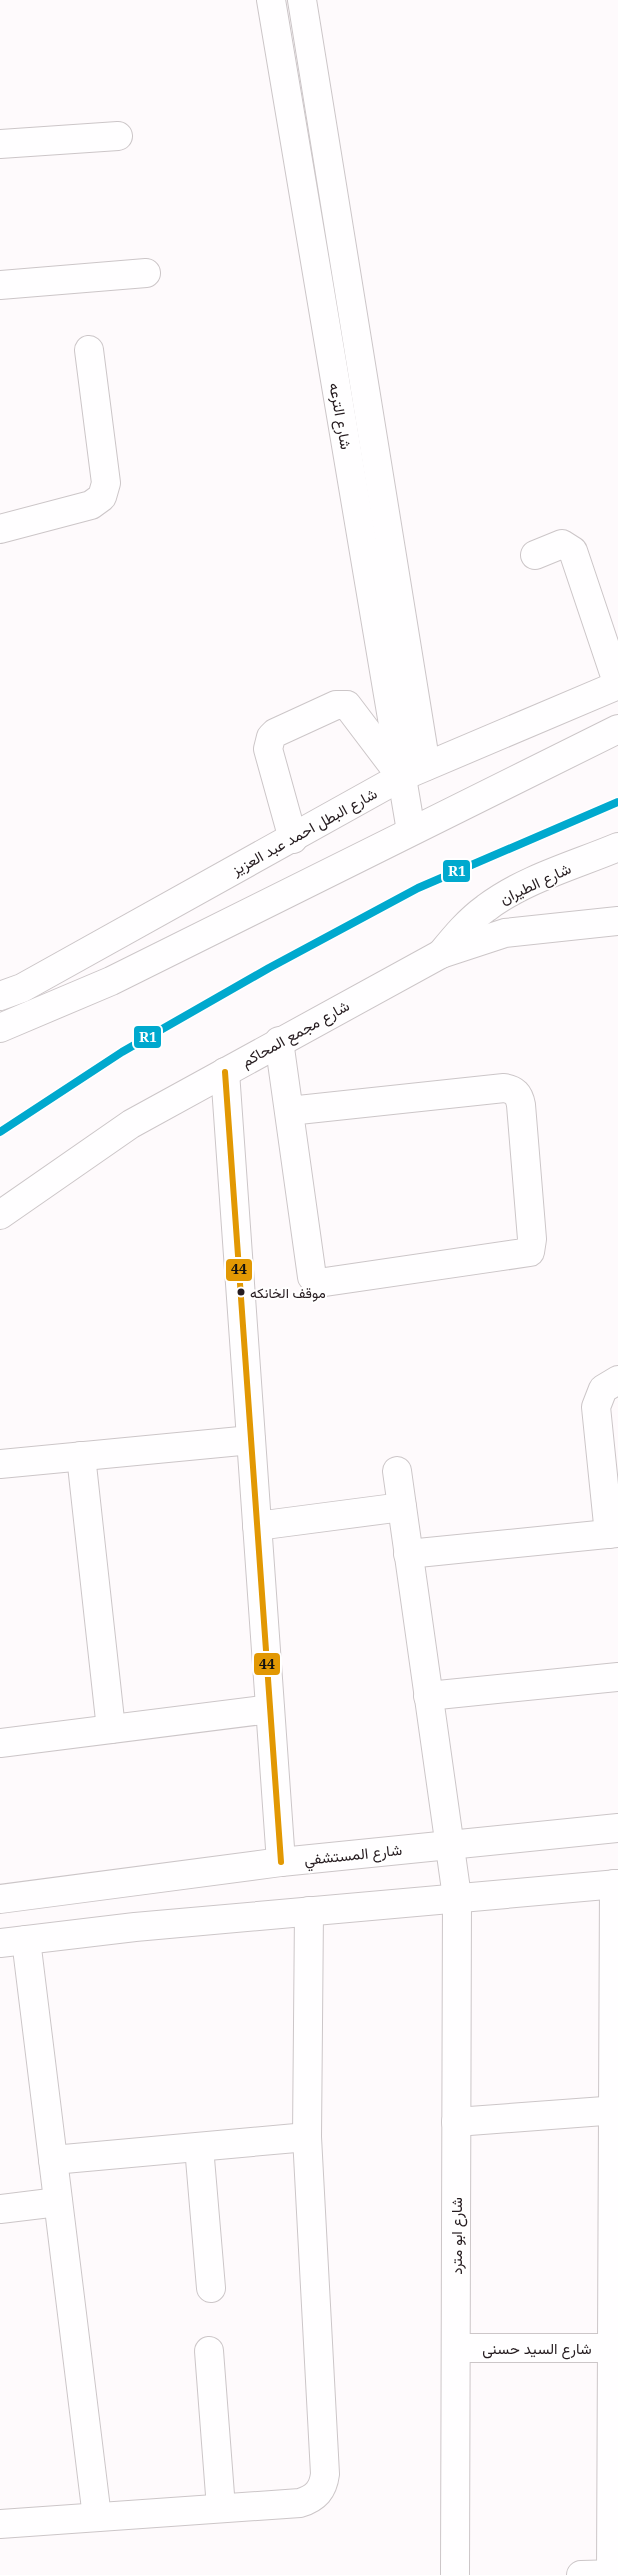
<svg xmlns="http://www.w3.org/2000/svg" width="618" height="2575" font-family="'Noto Serif',Vazirmatn,serif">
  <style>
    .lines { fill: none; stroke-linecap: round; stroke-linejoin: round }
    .minor-casing { stroke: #ccc6c8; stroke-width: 30 }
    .major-casing { stroke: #ccc6c8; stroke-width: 30 }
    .minor { stroke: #fffeff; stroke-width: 28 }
    .major { stroke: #fffeff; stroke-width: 28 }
    .bus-1-casing { stroke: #fff; stroke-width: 10 }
    .bus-1 { stroke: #e29803; stroke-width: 6 }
    .rail-1-casing { stroke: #fff; stroke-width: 11 }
    .rail-1 { stroke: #00a9ce; stroke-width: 8 }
    .bus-dot { fill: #261c20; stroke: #fff; stroke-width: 2 }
    .labels { text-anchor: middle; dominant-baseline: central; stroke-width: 4; stroke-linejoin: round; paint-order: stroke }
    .bus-label { font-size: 14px; fill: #261c20; stroke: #fff; text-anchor: start }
    .street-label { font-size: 15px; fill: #261c20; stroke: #fff }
    .line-badge { stroke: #fff; stroke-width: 2 }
    .badge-label { font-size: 14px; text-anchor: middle; font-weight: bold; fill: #fff }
    .pale-badge-label { font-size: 14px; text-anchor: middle; font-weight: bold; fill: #111 }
  </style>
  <rect width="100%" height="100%" fill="#fefafc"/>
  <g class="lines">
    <defs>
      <g id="minor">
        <path d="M 271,0 L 411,831"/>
        <path d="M 302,0 L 426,766"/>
        <path d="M 0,144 L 118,136"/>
        <path d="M 0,285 L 146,273"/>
        <path d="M 0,529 L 91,505 L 102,497 L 106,483 L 89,350"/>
        <path d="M 535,555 L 562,544 L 573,551 L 618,685"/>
        <path d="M 293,839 L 268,749 L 271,737 L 275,733 L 336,705 L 347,705 L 397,771"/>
        <path d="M 441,954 C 455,937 468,921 486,908 C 524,879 575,865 618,847"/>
        <path d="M 279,1041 L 312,1277 L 317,1281 L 325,1282 L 530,1252 L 532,1239 L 521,1105 C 519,1094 515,1090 504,1088 L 289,1111"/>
        <path d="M 225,1072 L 281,1862"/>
        <path d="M 0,1215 L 131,1124 L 441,954 L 505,933 L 618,921"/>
        <path d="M 81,1456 L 111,1729"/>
        <path d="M 0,1464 L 251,1440"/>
        <path d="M 397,1471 L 457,1897 L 455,2575"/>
        <path d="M 257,1526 L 402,1507"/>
        <path d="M 609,1534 L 596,1407 L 603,1389 L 618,1380"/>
        <path d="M 408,1554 L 618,1533"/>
        <path d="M 428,1696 L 618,1677"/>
        <path d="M 0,1743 L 270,1709"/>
        <path d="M 0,1899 L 281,1862 L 618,1828"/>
        <path d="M 26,1940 L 97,2517"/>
        <path d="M 0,1943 L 135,1927 L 618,1884"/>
        <path d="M 456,2122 L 618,2110"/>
        <path d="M 199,2147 L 211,2288"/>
        <path d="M 53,2160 L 307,2137"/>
        <path d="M 0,2209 L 58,2202"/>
        <path d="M 456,2348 L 618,2348"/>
        <path d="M 209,2351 L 221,2508"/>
        <path d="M 0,2524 L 300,2503 C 316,2498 323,2490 325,2474 L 307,2137 L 309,1911"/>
        <path d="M 581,2575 L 618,2574"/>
        <path d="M 611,2575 L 614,1884"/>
      </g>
      <g id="major">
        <path d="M 0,996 L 22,988 L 401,777 L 618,685"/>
        <path d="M 0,1028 L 111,981 L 618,729"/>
      </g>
    </defs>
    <use href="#minor" class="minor-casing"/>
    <use href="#major" class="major-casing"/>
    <use href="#minor" class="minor"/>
    <use href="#major" class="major"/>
    <defs>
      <path id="bus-1" d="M 225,1072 L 281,1862"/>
    </defs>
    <use href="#bus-1" class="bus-1-casing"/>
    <use href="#bus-1" class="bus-1"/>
    <defs>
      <path id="rail-1" d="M 0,1132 L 122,1052 L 269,968 L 418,888 L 618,802"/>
    </defs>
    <use href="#rail-1" class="rail-1-casing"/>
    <use href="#rail-1" class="rail-1"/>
  </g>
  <circle class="bus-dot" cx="241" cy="1292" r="4.5"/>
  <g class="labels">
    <g class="bus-label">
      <text x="250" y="1292">موقف الخانكه</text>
    </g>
    <g class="street-label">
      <text transform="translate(341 416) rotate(80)">شارع الترعه</text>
      <text transform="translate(304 831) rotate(-29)">شارع البطل احمد عبد العزيز</text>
      <text transform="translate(535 883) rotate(-25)">شارع الطيران</text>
      <text transform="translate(295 1033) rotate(-29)">شارع مجمع المحاكم</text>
      <text transform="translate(353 1854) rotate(-6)">شارع المستشفي</text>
      <text transform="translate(456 2236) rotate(-90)">شارع ابو مترد</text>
      <text x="537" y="2348">شارع السيد حسنى</text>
    </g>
  </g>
  <g class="line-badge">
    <rect x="442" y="859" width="29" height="24" rx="5" fill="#00a9ce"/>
    <rect x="133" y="1025" width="29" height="24" rx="5" fill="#00a9ce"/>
    <rect x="225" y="1258" width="28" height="24" rx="5" fill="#e29803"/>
    <rect x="253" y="1652" width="28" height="24" rx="5" fill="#e29803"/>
  </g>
  <g class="badge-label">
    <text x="457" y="876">R1</text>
    <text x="148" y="1042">R1</text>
  </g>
  <g class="pale-badge-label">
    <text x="239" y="1274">44</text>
    <text x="267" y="1669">44</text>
  </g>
</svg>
